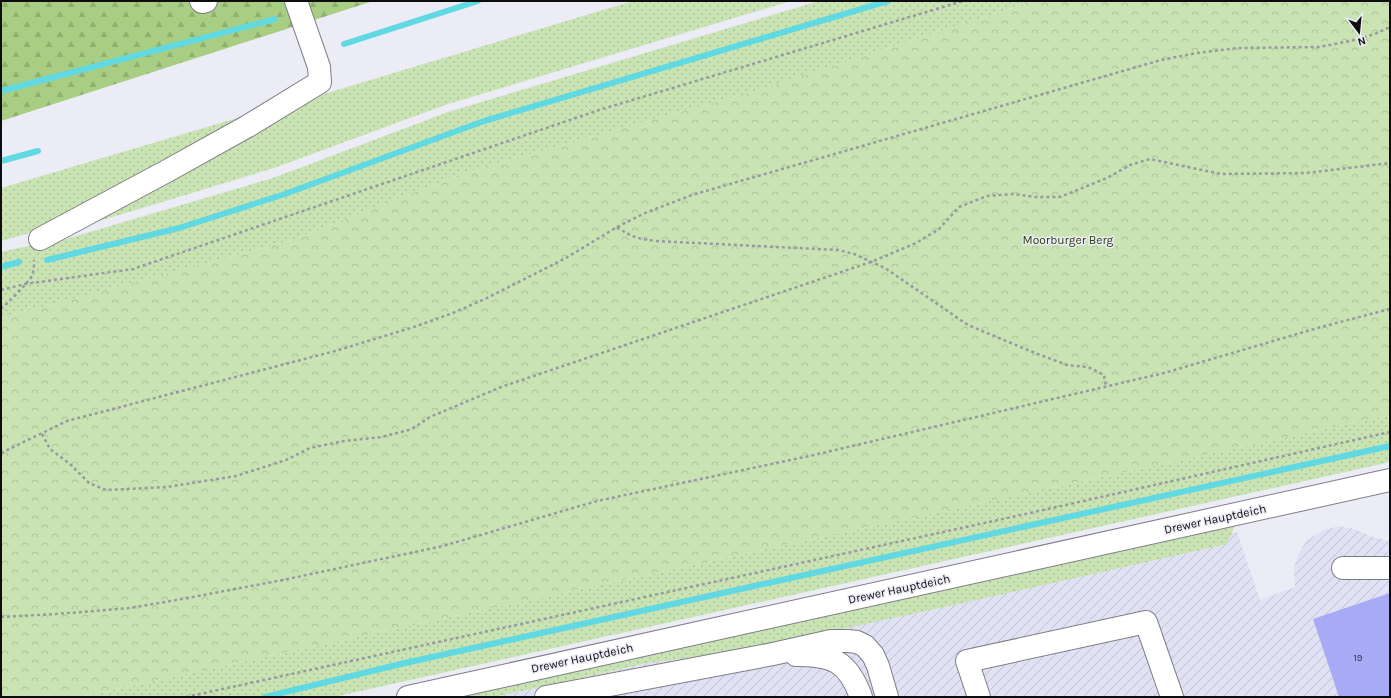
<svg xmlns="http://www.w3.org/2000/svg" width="1391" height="698" font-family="Karla,sans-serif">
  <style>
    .industrial { fill: url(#industrial-furrows) }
    .grass { fill: url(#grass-dots) }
    .forest { fill: url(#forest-firs) }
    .park { fill: url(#park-crowns) }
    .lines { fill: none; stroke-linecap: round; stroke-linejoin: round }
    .stream { stroke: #60d9e2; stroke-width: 6 }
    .building { fill: #a8aaf6 }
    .minor-casing { stroke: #7e7e88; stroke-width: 24 }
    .path { stroke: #9999a1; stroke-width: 2.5; stroke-dasharray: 3 3; stroke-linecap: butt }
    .minor { stroke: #fff; stroke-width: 22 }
    .labels { text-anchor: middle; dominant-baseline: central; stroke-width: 3; stroke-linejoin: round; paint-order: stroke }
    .number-label { font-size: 10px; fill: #34344a }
    .park-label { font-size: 12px; fill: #294009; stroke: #ececf7 }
    .street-label { font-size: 12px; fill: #0d0d10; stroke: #ececf7 }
  </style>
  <defs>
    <pattern id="industrial-furrows" width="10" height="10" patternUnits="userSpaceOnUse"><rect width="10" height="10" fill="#e0e1f3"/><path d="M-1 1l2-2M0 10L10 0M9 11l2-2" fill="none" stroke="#bfc0cf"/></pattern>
    <pattern id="grass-dots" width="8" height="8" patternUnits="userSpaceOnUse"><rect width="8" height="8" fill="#cae3b3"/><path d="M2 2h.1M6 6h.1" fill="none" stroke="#acc299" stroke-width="1.8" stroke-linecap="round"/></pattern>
    <pattern id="forest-firs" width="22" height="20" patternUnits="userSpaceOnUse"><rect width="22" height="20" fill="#a8ce83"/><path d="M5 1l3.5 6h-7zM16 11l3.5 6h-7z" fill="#8fb070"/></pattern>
    <pattern id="park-crowns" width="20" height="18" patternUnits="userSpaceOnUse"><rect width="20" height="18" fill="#cae3b3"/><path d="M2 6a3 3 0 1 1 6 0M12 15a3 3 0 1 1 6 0" fill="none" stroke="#acc299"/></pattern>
  </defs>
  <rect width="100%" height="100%" fill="#ececf7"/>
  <path class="industrial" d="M 1339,526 L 1354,529 L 1376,538 L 1390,541 L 1390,697 L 494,697 L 868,615 L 1237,532 L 1260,600 L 1295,587 L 1294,568 L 1298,555 L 1307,540 L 1324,530 Z"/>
  <g class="grass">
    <path d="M 633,1 L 791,1 L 448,104 L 274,168 L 93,223 L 90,218 L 324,94 Z"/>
    <path d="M 819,1 L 1034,1 L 768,87 L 464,173 L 289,241 L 1,318 L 1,252 L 23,247 L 56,242 L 273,178 L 448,112 Z"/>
    <path d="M 251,114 L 41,230 L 1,241 L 1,188 Z"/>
    <path d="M 1390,415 L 1390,462 L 334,697 L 79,697 Z"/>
    <path d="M 1237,521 L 1227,544 L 981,599 L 796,639 L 715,654 L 648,663 L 494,697 L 433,697 Z"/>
  </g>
  <path class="forest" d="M 1,1 L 373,1 L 1,121 Z"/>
  <path class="park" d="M 1034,1 L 1390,1 L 1390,415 L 79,697 L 1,697 L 1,318 L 289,241 L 464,173 L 768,87 Z"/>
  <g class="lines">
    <g class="stream">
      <path d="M 344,44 L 478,1"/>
      <path d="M 1,91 L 275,19"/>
      <path d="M 1,161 L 38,151"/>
      <path d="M 47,260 L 179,228 L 282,195 L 484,121 L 888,1"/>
      <path d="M 1,267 L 19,262"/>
      <path d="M 265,697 L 405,663 L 1390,446"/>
    </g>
  </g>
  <path class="building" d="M 1390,593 L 1390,697 L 1339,697 L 1313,619 Z"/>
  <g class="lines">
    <defs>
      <g id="minor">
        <path d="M 201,1 L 202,2 L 206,1"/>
        <path d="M 40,239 L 167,171 L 248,126 L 320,82 L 319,67 L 296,1"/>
        <path d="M 1343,568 L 1390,568"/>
        <path d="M 796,655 C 833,655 848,661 861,697"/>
        <path d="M 408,697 L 1390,480"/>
        <path d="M 546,697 L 773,654 L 831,641 L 848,641 L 857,642 L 865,646 L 873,655 L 878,666 L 887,697"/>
        <path d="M 979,697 L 967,661 L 1146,622 L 1172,697"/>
      </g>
    </defs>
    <use href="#minor" class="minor-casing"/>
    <g class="path">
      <path d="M 617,227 C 631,237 639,239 656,241 L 838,250 L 854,254 L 885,268 L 968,325 L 1030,351 L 1067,365 L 1088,367 L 1104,375 L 1106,387"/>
      <path d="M 1,290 L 25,284 L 133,269 L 599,110 L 963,1"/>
      <path d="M 1,309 C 8,303 28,283 32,276 C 34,271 34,265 34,260"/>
      <path d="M 42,434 L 50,449 L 70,464 L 89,483 L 106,490 L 167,487 L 236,476 L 286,460 L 310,448 L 344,441 L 382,437 L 412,429 L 430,417 L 501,387 L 871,262 L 916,243 L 939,229 L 959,207 L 987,196 L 1013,194 L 1036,197 L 1060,197 L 1107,178 L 1130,165 L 1150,159 L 1221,174 L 1306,173 L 1390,163"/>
      <path d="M 1,453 L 67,421 L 335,351 L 414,327 L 453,313 L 487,298 L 566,258 L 617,227 L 645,213 L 692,195 L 1161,60 L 1197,53 L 1238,48 L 1319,47 L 1350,41 L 1375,34 L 1390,27"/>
      <path d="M 1,617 L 56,614 L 130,608 L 182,599 L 283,580 L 443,546 L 597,501 L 814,455 L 1164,373 L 1321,327 L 1390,309"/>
      <path d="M 186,697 L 1021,515 L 1390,432"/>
    </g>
    <use href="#minor" class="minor"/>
  </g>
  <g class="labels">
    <g class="number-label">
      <text x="1358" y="658">19</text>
    </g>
    <g class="park-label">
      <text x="1068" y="240">Moorburger Berg</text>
    </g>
    <g class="street-label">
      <text transform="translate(1215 519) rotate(-12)">Drewer Hauptdeich</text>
      <text transform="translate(899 589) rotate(-12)">Drewer Hauptdeich</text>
      <text transform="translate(582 658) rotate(-12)">Drewer Hauptdeich</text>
    </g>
  </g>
  <rect width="1391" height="698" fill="none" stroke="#0d0d10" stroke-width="4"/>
  <g transform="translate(1359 32) rotate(164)" stroke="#ececf7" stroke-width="3" paint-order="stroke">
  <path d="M0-3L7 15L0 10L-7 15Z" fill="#0d0d10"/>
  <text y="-6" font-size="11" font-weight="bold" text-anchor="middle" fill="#0d0d10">N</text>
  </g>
</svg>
